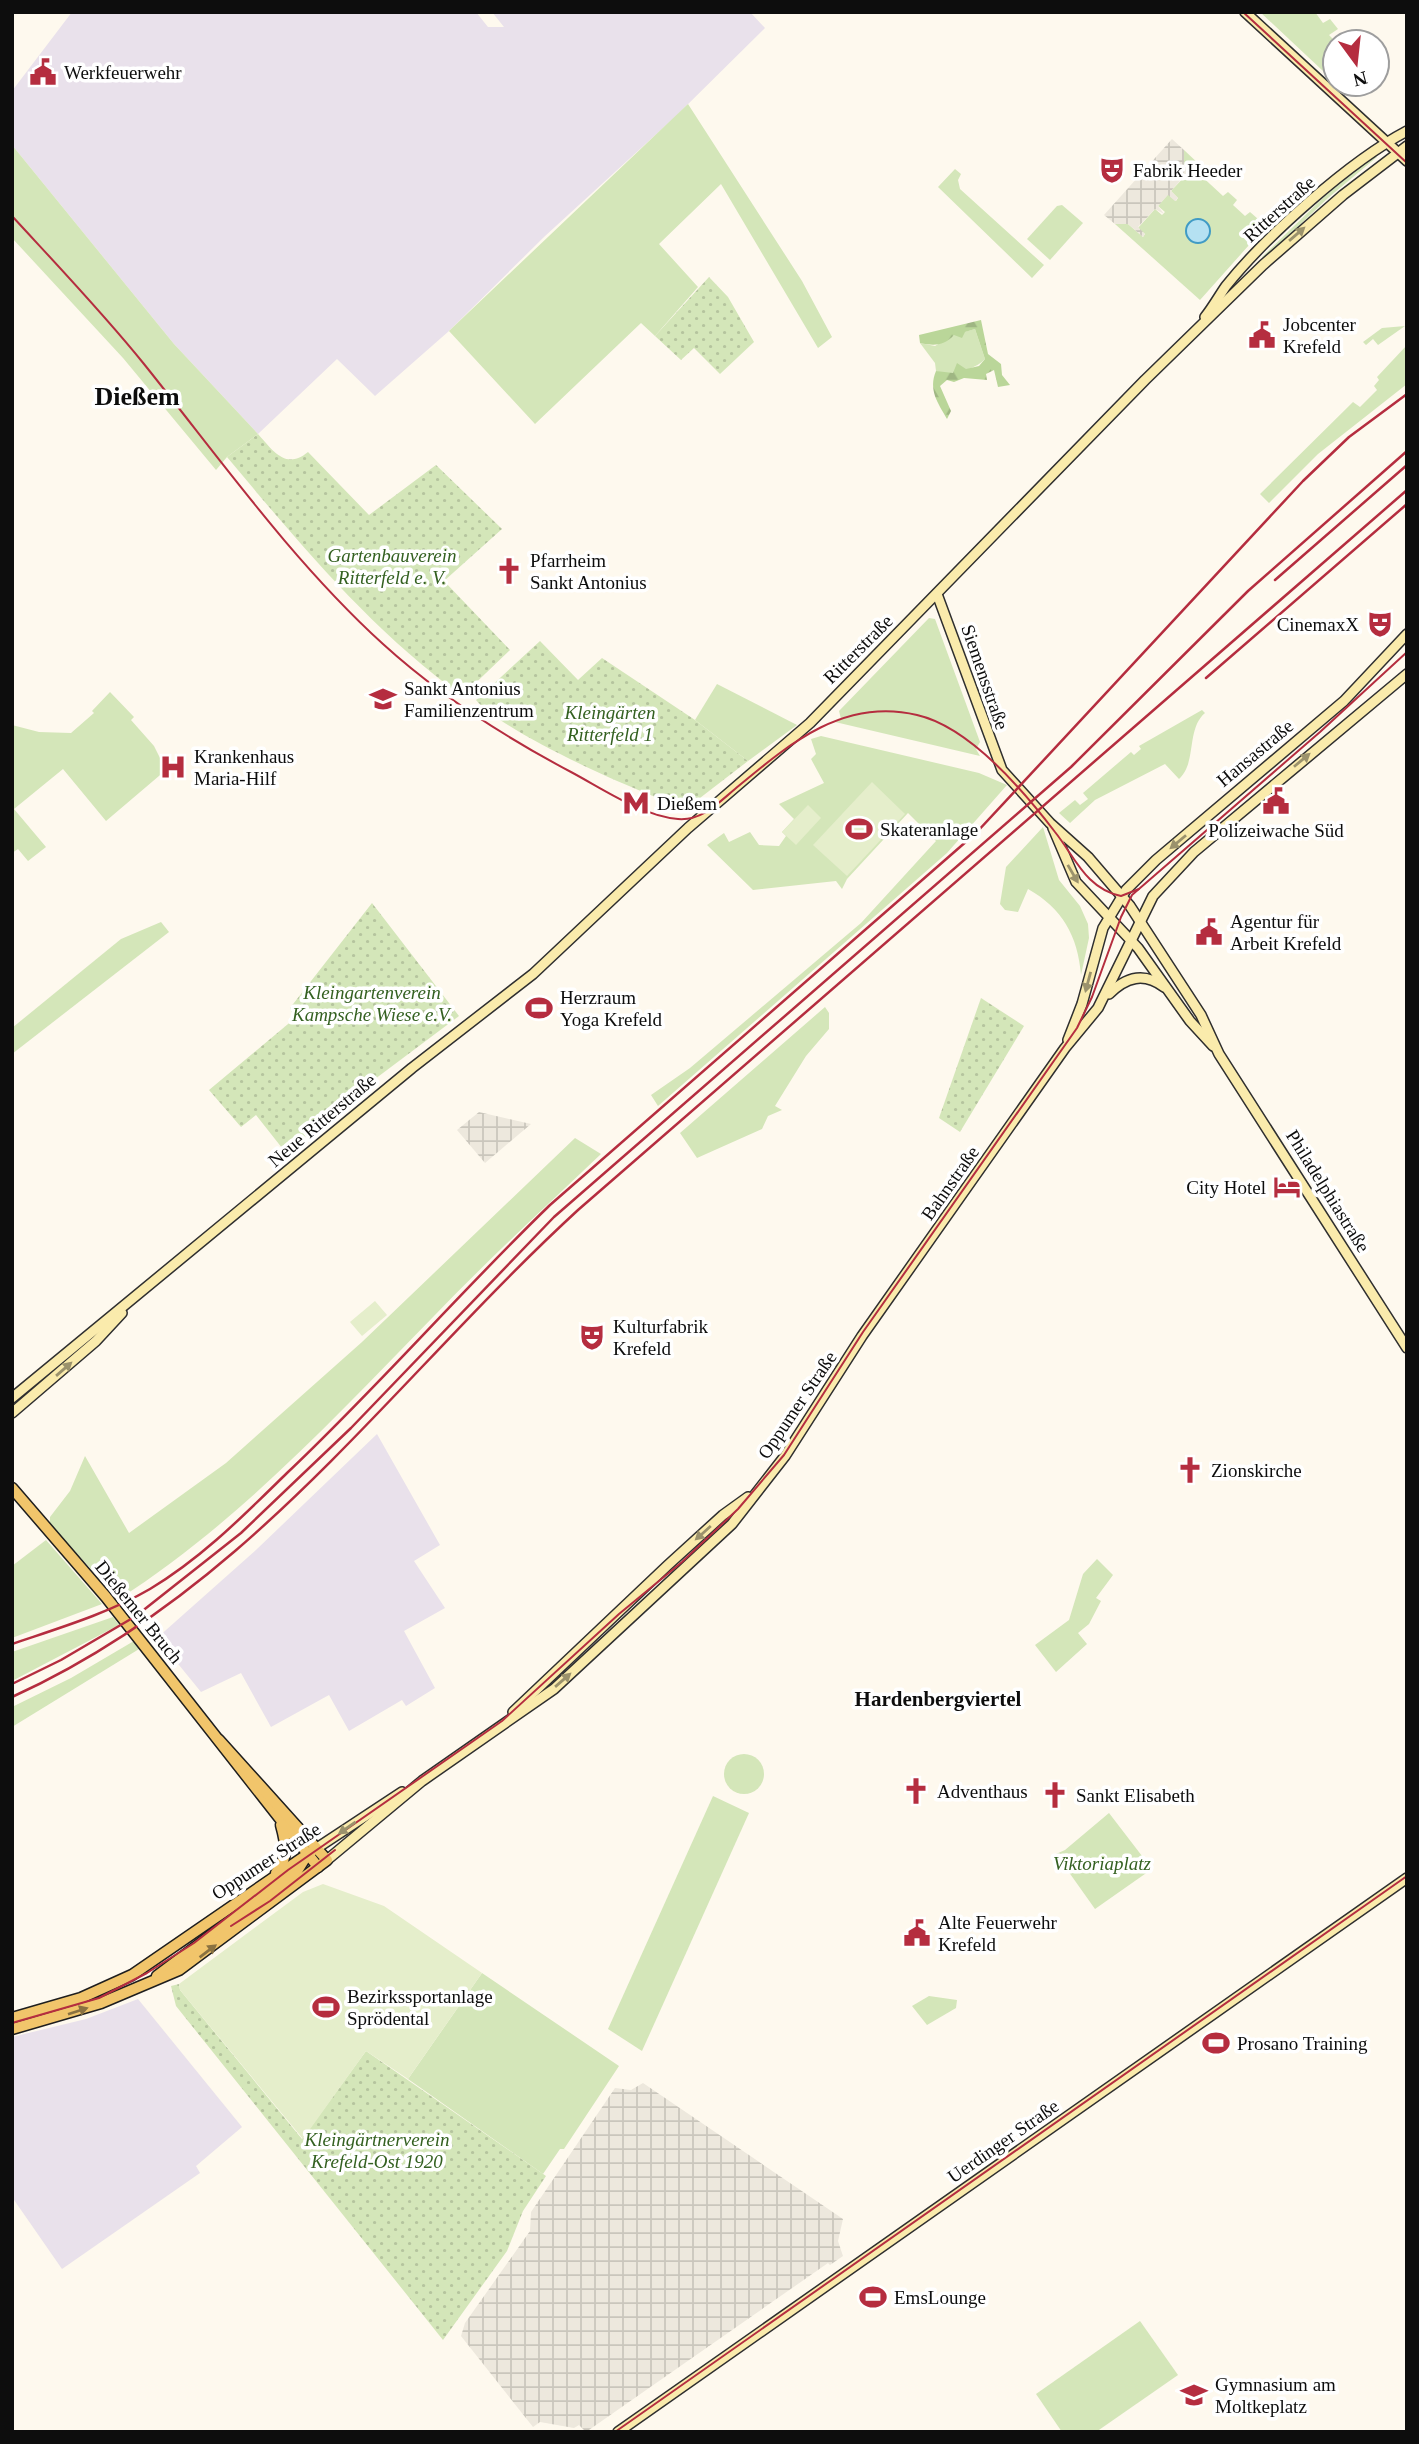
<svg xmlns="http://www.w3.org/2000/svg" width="1419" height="2444" font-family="'Times New Roman',serif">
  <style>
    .industrial { fill: #e9e1eb }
    .grass { fill: #d4e6b9 }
    .forest { fill: url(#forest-firs) }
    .garden { fill: url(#garden-dots) }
    .pitch { fill: #e5eecb }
    .plaza { fill: url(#plaza-grid) }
    .water { fill: #b5e1f2; stroke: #409bc5; stroke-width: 2 }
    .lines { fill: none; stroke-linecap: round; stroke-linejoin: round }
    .secondary-casing { stroke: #2f2f2f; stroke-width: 12 }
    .primary-casing { stroke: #1e1e1e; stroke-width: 13 }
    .secondary { stroke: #faebac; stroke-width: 9 }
    .primary { stroke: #f1c56b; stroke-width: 10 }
    .tram { stroke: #b52d3f; stroke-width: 2 }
    .rail { stroke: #b52d3f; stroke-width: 2.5 }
    .oneway { fill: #9b926c }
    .oneway2 { fill: #8a7241 }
    .labels { text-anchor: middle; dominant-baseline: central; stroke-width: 7; stroke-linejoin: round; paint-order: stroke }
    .poi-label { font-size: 19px; fill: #0d0d0d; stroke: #fff; text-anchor: start }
    .street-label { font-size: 19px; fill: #0d0d0d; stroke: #fff }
    .park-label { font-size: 19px; font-style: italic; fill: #346121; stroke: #fff }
    .neighbourhood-label { font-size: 21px; font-weight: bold; fill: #0d0d0d; stroke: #fff }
    .district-label { font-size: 26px; font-weight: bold; fill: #0d0d0d; stroke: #fff }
  </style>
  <defs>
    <pattern id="forest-firs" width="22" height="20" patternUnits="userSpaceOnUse" patternTransform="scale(1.75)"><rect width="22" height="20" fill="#bad699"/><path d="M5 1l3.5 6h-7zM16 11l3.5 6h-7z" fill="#9fb683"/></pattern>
    <pattern id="garden-dots" width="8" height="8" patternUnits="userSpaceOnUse" patternTransform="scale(1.75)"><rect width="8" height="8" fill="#d4e6b9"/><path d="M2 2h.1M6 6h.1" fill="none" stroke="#b5c49e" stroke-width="1.8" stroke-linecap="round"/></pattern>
    <pattern id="plaza-grid" width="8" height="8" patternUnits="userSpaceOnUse" patternTransform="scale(1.75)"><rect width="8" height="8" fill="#ede8dd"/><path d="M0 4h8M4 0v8" fill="none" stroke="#cac6bc"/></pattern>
  </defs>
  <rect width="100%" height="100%" fill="#fef9ee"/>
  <g class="industrial">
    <path d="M 72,12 L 476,12 L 488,27 L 504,27 L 492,12 L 750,12 L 765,28 L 675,117 L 544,237 L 449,331 L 375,396 L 337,359 L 258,434 L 174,344 L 12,145 L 12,91 Z"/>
    <path d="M 377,1434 L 440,1545 L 414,1561 L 445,1608 L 404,1631 L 435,1688 L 406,1706 L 402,1700 L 349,1731 L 329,1695 L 271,1727 L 241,1673 L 201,1692 L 157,1638 L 257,1549 Z"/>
    <path d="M 138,1999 L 242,2127 L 196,2166 L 200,2173 L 62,2269 L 12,2197 L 12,2037 L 86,2019 Z"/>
  </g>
  <g class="grass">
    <path d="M 1260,12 L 1315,12 L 1323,23 L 1330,19 L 1338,29 L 1329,35 L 1336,42 L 1335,61 L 1323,71 Z"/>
    <path d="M 688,104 L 802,281 L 832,337 L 818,348 L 721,184 L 659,244 L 698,287 L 655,336 L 641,323 L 535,424 L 449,331 Z"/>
    <path d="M 12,145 L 174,344 L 258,434 L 227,457 L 216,470 L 123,358 L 12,238 Z"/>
    <path d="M 1184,150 L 1201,166 L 1197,172 L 1223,196 L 1228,192 L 1237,200 L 1233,205 L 1245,216 L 1250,212 L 1266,226 L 1200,300 L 1115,224 L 1128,224 L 1143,237 L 1145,234 L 1138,228 L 1155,209 L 1162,215 L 1165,212 L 1158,206 L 1168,194 L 1176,201 L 1178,198 L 1171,191 L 1188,173 L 1197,177 L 1184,164 Z"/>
    <path d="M 1374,155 L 1377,157 L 1328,198 L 1264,259 L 1262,257 L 1326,195 Z"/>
    <path d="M 955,169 L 961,174 L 958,180 L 960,189 L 1044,265 L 1032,278 L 938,187 Z"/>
    <path d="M 1062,205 L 1083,223 L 1050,260 L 1027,239 L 1057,206 Z"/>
    <path d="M 1405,326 L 1378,345 L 1373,339 L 1366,345 L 1363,342 L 1382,328 Z"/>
    <path d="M 975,329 L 985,359 C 975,370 949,377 936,371 L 935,363 L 920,343 L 935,346 L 954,335 Z"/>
    <path d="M 1407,345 L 1407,384 L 1318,454 L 1269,503 L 1260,494 L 1353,402 L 1360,407 L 1377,390 L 1374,386 L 1379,380 L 1377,377 Z"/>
    <path d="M 929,618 L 935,619 L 980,742 L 976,749 L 980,756 L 835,722 L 841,719 L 839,711 Z"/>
    <path d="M 717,684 L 797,725 L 748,761 L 695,720 Z"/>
    <path d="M 110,692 L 134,717 L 131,720 L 154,746 L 166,770 L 106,821 L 63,769 L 14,809 L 46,847 L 28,861 L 18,849 L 12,853 L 12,725 L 39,732 L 71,733 L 94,713 L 92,711 Z"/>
    <path d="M 1202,710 L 1205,713 C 1186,729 1197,763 1179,779 L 1165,764 L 1095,800 L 1070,823 L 1059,813 L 1075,800 L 1080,805 L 1088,799 L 1083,793 L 1131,752 L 1134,755 L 1141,749 L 1139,746 Z"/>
    <path d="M 821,736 L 979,773 L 1007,785 L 947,853 L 658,1106 L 651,1095 L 690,1068 L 861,923 L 936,841 L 908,813 L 847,879 L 842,889 L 836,881 L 753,890 L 707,845 L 724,833 L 729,842 L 750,832 L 759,845 L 779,846 L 786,836 L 782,832 L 794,819 L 779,804 L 824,783 L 811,759 L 816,754 L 811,739 Z"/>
    <path d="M 1043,827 L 1059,880 L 1080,906 L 1088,924 L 1089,938 L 1081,975 C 1078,936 1062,908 1028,889 L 1018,912 L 1005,910 L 1000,904 L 1006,867 Z"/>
    <path d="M 161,922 L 169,932 L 12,1054 L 12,1028 L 121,939 Z"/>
    <path d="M 825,1007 L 829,1013 L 829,1029 L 806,1056 L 775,1106 L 782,1110 L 768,1116 L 762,1129 L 697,1158 L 680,1133 Z"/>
    <path d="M 575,1138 L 601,1154 C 545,1207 488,1260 434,1316 C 335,1417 239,1522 119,1599 L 50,1525 L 50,1517 L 70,1491 L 85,1456 L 129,1533 L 226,1463 L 362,1342 Z"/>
    <path d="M 46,1540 L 102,1604 L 12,1638 L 12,1566 Z"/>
    <path d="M 1097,1559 L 1113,1575 L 1096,1598 L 1101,1601 L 1089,1624 L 1078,1633 L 1087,1644 L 1056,1672 L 1035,1645 L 1069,1620 L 1083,1574 Z"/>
    <path d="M 113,1617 L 119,1625 L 12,1681 L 12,1652 Z"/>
    <path d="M 139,1638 L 144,1646 L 12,1727 L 12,1707 L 71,1678 Z"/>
    <circle cx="744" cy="1774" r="20"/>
    <path d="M 713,1796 L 749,1813 L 642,2051 L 608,2029 Z"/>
    <path d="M 1109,1813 L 1152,1869 L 1095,1909 L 1056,1854 L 1065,1850 Z"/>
    <path d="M 482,1973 L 619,2066 L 564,2149 L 560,2149 L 543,2174 L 408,2079 Z"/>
    <path d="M 929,1996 L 957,2000 L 956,2008 L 927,2025 L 912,2006 Z"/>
    <path d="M 1140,2321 L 1178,2375 L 1096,2432 L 1062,2432 L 1036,2394 Z"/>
  </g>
  <path class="forest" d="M 981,320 L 988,354 L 1001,364 L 1002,375 L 1010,385 L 998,387 L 994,370 L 986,374 L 987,380 L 964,378 L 954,382 L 947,380 L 940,386 L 951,411 L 947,419 C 938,403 928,390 936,371 L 953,373 L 957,363 L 966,369 L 979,366 L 985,359 L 975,329 L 965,332 L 962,338 L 954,335 C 944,346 934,346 920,343 L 919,335 Z"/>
  <g class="garden">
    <path d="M 709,277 L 728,297 L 754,342 L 720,374 L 694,348 L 681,360 L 655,336 Z"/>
    <path d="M 258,434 C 274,452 286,470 308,452 L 369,515 L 436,465 L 502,529 L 444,581 L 510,650 L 462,696 C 370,629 300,544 227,457 Z"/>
    <path d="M 540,641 L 578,680 L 602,658 L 695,720 L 748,761 L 687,808 C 642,795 504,733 476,700 Z"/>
    <path d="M 372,903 L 459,1016 L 355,1094 L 286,1153 L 256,1115 L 241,1127 L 209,1090 L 294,1019 L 290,1008 Z"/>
    <path d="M 981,998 L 1024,1026 L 960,1132 L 939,1118 Z"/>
    <path d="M 179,1984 L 180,1990 L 302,2139 L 366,2051 L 546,2176 L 523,2211 L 507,2251 L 443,2340 L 176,2006 L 171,1986 Z"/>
  </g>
  <g class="pitch">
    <path d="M 872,782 L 905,814 L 847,876 L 813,845 Z"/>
    <path d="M 808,805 L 821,818 L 796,845 L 782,832 Z"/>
    <path d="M 375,1301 L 387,1315 L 362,1336 L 350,1322 Z"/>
    <path d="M 323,1884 L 384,1906 L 482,1973 L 408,2079 L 366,2051 L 303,2139 L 180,1990 L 179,1984 L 303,1892 Z"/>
  </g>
  <g class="plaza">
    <path d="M 1172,139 L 1184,150 L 1184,164 L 1197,177 L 1195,179 L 1187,173 L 1171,191 L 1178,198 L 1175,201 L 1168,195 L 1158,206 L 1164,214 L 1155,209 L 1138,227 L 1145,234 L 1143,237 L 1128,224 L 1115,224 L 1104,215 Z"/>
    <path d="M 479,1112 L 531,1124 L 485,1163 L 457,1130 Z"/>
    <path d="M 643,2083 L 843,2219 L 838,2241 L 843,2256 L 830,2265 L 828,2263 L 586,2432 L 579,2425 L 574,2428 L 540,2422 L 533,2427 L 461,2336 L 465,2323 L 530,2231 L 531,2212 L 615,2088 L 631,2090 Z"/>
  </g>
  <circle class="water" cx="1198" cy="231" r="12"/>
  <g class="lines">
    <defs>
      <g id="secondary">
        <path d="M 1245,12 L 1407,161"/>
        <path d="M 1205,317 C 1213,307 1219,296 1226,286 C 1267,235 1350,161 1407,131"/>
        <path d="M 937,594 L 1002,770 L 1050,823 L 1088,857 L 1130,906 L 1201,1015 L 1219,1054 L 1407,1348"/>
        <path d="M 1053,828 L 1076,882 L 1138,948 L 1190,1021 L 1213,1046"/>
        <path d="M 1109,994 C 1126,977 1144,972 1164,987"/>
        <path d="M 1068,1040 L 1082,1004 L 1103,928 L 1126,890 L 1156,860 L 1344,701 L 1407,634"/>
        <path d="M 12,1398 L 412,1068 L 533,974 L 688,828 L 810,723 L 1145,380 L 1263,265 L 1343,195 L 1407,146"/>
        <path d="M 12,1413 L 96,1341 L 122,1313"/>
        <path d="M 513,1712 L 668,1565 L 723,1515 L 748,1497"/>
        <path d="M 314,1850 L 402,1792"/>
        <path d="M 327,1860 L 422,1781 L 554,1689 L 732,1524 L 785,1456 L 862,1336 L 1065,1048 L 1098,1008 L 1153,896 L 1194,852 L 1407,674"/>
        <path d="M 618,2432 L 1407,1878"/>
      </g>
      <g id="primary">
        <path d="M 12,1488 L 106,1597 L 318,1867"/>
        <path d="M 276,1873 C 289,1857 286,1843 281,1825"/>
        <path d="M 157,1976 L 297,1871 L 307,1855"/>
        <path d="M 12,2018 L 81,1998 L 132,1975 L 311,1852"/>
        <path d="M 12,2029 L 101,2003 L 179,1970 L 327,1860 L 219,1740"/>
      </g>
    </defs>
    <use href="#secondary" class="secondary-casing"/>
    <use href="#primary" class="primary-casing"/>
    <use href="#secondary" class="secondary"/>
    <use href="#primary" class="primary"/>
    <g class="tram">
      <path d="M 1243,12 L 1407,163"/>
      <path d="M 12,216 C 57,265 103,313 144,364 C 221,460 292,561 383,644 C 440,696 503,736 571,772 C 603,789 642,816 678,819 C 702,821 718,803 735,789 C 788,745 843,697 917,715 C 970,727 1023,790 1055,832 C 1075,857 1086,889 1121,896 L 1139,889"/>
      <path d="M 231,1926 L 270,1901 L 335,1850"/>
      <path d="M 12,2023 L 99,1998 L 147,1973 L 194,1943 L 288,1870 L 502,1721 L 619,1614 L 682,1562 L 738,1509 L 784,1455 L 863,1332 L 1077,1028 L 1092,997 L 1121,917 L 1132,895 L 1320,732 L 1407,652"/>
      <path d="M 615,2432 L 1407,1876"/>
    </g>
    <g class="rail">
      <path d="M 1275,580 L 1407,465"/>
      <path d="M 1206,678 L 1407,504"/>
      <path d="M 12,1644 C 59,1628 107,1614 150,1589 C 202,1558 244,1515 287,1473 C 378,1387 460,1292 550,1205 L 976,833 L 1303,481 L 1349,437 L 1407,394"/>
      <path d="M 12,1684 L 61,1660 L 136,1616 L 241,1533 L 351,1428 L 554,1217 L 1071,767 L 1248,591 L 1407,451"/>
      <path d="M 12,1697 C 252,1588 391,1382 578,1210 L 1407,490"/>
    </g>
  </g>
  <defs><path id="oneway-solid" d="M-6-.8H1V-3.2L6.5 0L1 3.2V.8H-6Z" transform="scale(1.75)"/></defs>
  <g class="oneway">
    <use href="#oneway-solid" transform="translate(1297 234) rotate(-41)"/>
    <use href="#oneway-solid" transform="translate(1302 760) rotate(-40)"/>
    <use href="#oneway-solid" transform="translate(1178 842) rotate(140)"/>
    <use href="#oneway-solid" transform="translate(1073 874) rotate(60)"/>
    <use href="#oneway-solid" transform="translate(1088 982) rotate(105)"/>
    <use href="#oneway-solid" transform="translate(64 1369) rotate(-41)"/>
    <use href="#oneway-solid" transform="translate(703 1533) rotate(138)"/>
    <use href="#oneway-solid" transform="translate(563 1680) rotate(-41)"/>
    <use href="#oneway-solid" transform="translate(347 1828) rotate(145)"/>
  </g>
  <g class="oneway2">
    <use href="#oneway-solid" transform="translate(208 1951) rotate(-37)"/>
    <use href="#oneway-solid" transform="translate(78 2011) rotate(-18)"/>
  </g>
  <defs>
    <symbol id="civic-bare" viewBox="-9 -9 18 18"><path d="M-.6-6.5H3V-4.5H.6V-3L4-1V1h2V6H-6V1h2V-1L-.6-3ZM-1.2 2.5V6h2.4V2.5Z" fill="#b52d3f" stroke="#fff" stroke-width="2.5" paint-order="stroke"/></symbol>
    <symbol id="theatre-bare" viewBox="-9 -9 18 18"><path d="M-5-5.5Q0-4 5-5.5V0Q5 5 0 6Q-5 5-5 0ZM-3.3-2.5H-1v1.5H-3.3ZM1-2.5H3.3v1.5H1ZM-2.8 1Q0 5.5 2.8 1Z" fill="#b52d3f" stroke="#fff" stroke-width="2.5" paint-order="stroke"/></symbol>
    <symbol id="church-bare" viewBox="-9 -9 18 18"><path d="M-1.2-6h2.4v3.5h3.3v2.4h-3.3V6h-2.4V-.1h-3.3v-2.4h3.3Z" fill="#b52d3f" stroke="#fff" stroke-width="2.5" paint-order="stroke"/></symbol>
    <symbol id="school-bare" viewBox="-9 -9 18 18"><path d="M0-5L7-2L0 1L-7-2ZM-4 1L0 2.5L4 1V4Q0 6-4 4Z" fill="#b52d3f" stroke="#fff" stroke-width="2.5" paint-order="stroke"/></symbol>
    <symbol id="hospital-bare" viewBox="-9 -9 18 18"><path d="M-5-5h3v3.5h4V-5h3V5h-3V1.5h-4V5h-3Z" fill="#b52d3f" stroke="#fff" stroke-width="2.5" paint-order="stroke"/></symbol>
    <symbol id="metro-bare" viewBox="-9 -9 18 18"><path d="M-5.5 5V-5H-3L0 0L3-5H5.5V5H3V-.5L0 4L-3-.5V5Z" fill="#b52d3f" stroke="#fff" stroke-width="2.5" paint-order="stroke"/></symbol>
    <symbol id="stadium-bare" viewBox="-9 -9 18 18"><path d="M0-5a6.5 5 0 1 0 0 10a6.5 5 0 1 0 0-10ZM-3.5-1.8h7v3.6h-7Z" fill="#b52d3f" stroke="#fff" stroke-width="2.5" paint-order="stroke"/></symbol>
    <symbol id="hotel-bare" viewBox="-9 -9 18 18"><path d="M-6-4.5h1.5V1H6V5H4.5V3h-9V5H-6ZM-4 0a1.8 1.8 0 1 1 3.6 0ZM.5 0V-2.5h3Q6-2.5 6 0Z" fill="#b52d3f" stroke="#fff" stroke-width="2.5" paint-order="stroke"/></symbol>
  </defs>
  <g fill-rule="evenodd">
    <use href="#civic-bare" x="24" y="53" width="38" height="38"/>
    <use href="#theatre-bare" x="1093" y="151" width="38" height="38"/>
    <use href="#civic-bare" x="1243" y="316" width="38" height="38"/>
    <use href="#church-bare" x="490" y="552" width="38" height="38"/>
    <use href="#theatre-bare" x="1361" y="605" width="38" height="38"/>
    <use href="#school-bare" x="364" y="680" width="38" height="38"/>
    <use href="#hospital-bare" x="154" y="748" width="38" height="38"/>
    <use href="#civic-bare" x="1257" y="782" width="38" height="38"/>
    <use href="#metro-bare" x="617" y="784" width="38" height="38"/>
    <use href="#stadium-bare" x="840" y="810" width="38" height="38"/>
    <use href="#civic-bare" x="1190" y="913" width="38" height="38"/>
    <use href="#stadium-bare" x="520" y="989" width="38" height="38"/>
    <use href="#hotel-bare" x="1268" y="1168" width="38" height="38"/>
    <use href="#theatre-bare" x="573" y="1318" width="38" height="38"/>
    <use href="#church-bare" x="1171" y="1451" width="38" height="38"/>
    <use href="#church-bare" x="897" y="1772" width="38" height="38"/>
    <use href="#church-bare" x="1036" y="1776" width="38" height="38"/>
    <use href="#civic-bare" x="898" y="1914" width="38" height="38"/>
    <use href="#stadium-bare" x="307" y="1988" width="38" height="38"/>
    <use href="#stadium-bare" x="1197" y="2024" width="38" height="38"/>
    <use href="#stadium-bare" x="854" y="2278" width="38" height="38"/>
    <use href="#school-bare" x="1175" y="2376" width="38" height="38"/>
  </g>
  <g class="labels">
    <g class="poi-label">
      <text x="64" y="72">Werkfeuerwehr</text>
      <text x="1133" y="170">Fabrik Heeder</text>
      <text x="1283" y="324">Jobcenter<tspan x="1283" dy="22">Krefeld</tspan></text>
      <text x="530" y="560">Pfarrheim<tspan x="530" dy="22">Sankt Antonius</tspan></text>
      <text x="1359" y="624" text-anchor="end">CinemaxX</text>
      <text x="404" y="688">Sankt Antonius<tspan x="404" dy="22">Familienzentrum</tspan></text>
      <text x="194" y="756">Krankenhaus<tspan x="194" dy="22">Maria-Hilf</tspan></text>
      <text x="657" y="803">Dießem</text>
      <text x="880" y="829">Skateranlage</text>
      <text x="1276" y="830" text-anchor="middle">Polizeiwache Süd</text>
      <text x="1230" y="921">Agentur für<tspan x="1230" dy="22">Arbeit Krefeld</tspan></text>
      <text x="560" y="997">Herzraum<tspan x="560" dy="22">Yoga Krefeld</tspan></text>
      <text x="1266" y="1187" text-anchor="end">City Hotel</text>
      <text x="613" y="1326">Kulturfabrik<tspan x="613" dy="22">Krefeld</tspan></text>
      <text x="1211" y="1470">Zionskirche</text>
      <text x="937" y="1791">Adventhaus</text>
      <text x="1076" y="1795">Sankt Elisabeth</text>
      <text x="938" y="1922">Alte Feuerwehr<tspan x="938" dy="22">Krefeld</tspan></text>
      <text x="347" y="1996">Bezirkssportanlage<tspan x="347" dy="22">Sprödental</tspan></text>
      <text x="1237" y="2043">Prosano Training</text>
      <text x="894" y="2297">EmsLounge</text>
      <text x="1215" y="2384">Gymnasium am<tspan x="1215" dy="22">Moltkeplatz</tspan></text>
    </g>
    <g class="street-label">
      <text transform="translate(1279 209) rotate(-42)">Ritterstraße</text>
      <text transform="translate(858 649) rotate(-45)">Ritterstraße</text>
      <text transform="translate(985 677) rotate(71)">Siemensstraße</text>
      <text transform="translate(1255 753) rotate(-40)">Hansastraße</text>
      <text transform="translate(322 1120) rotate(-40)">Neue Ritterstraße</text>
      <text transform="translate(950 1183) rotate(-55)">Bahnstraße</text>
      <text transform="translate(1328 1191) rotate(58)">Philadelphiastraße</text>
      <text transform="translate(797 1405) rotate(-56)">Oppumer Straße</text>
      <text transform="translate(139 1612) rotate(51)">Dießemer Bruch</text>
      <text transform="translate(266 1861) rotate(-33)">Oppumer Straße</text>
      <text transform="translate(1003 2141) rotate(-35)">Uerdinger Straße</text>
    </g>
    <g class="park-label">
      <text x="392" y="555">Gartenbauverein<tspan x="392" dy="22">Ritterfeld e. V.</tspan></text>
      <text x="610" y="712">Kleingärten<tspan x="610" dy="22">Ritterfeld 1</tspan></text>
      <text x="372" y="992">Kleingartenverein<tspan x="372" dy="22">Kampsche Wiese e.V.</tspan></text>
      <text x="1102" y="1863">Viktoriaplatz</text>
      <text x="377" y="2139">Kleingärtnerverein<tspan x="377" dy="22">Krefeld-Ost 1920</tspan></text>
    </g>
    <g class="neighbourhood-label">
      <text x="938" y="1699">Hardenbergviertel</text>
    </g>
    <g class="district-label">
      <text x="137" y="396">Dießem</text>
    </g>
  </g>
  <rect width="1419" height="2444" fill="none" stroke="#0d0d0d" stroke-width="28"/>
  <g transform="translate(1356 63) rotate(165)"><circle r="33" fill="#ffffff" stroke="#9e9e9e" stroke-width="2"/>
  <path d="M0-5L12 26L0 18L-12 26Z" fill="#b52d3f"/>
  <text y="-10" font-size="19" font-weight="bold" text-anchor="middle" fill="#0d0d0d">N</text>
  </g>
</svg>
